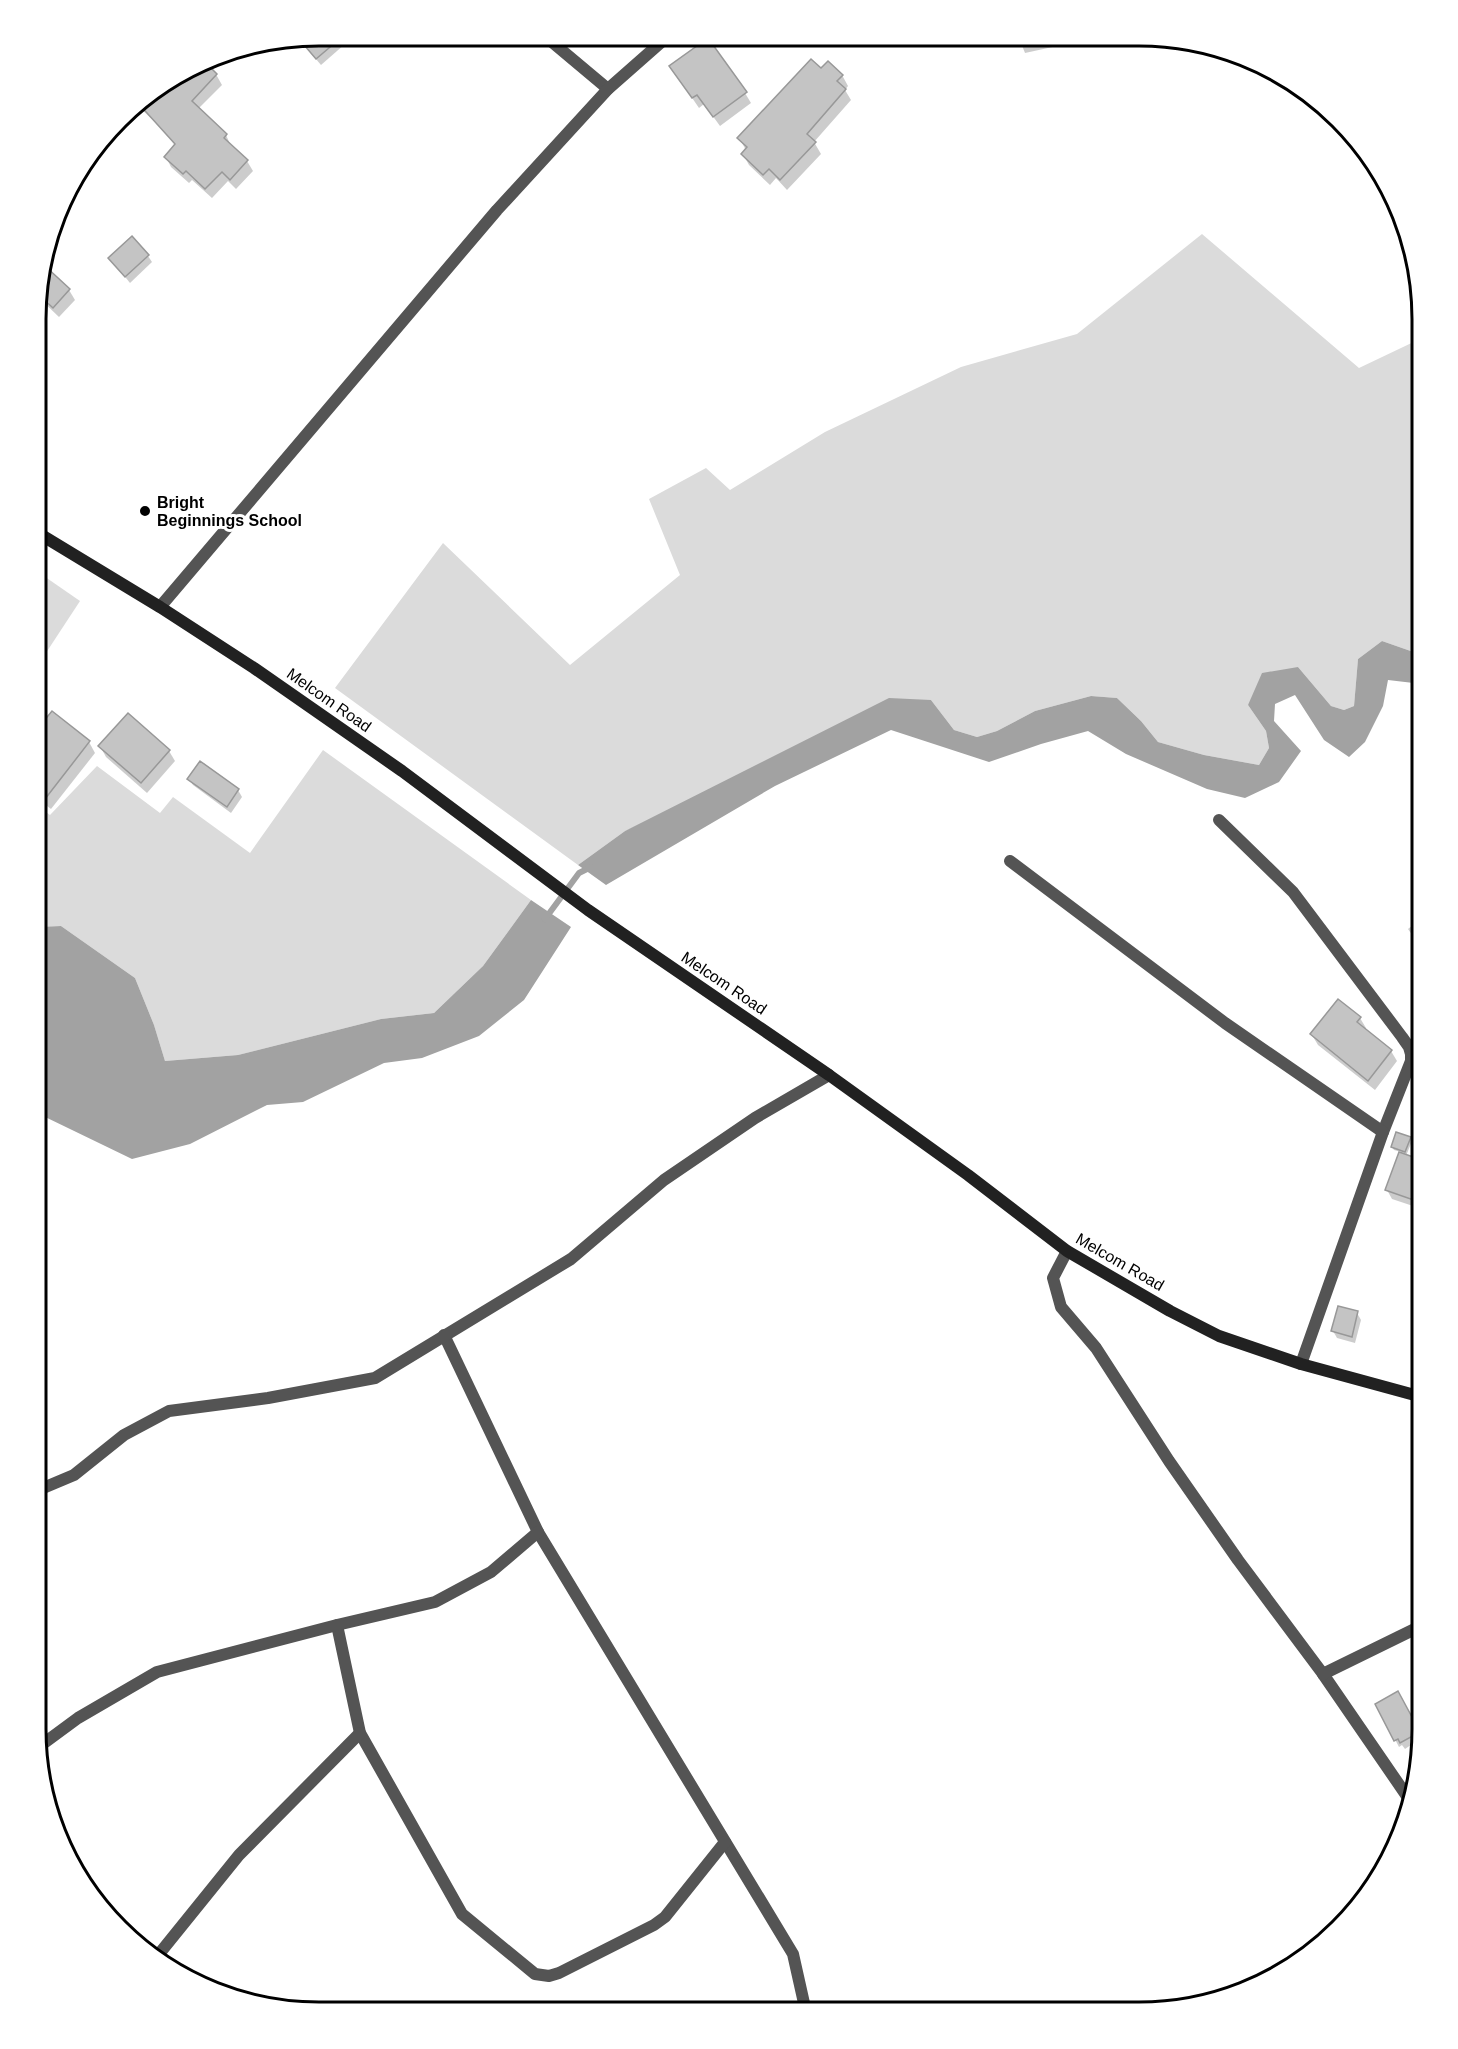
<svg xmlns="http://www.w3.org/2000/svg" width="1458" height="2049" font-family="Arial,sans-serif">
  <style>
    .green { fill: #dbdbdb }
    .water { fill: #a2a2a2 }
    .shadow { fill: #0003 }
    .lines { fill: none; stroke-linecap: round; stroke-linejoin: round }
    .stream { stroke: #a2a2a2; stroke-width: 6 }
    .building { fill: #c4c4c4; stroke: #989898; stroke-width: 1.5 }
    .minor { stroke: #545454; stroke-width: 12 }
    .secondary { stroke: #212121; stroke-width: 12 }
    .poi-dot { fill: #000; stroke: #fff; stroke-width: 2 }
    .labels { text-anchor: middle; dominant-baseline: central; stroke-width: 6; stroke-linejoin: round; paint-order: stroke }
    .poi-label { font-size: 16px; font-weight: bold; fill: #000; stroke: #fff; text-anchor: start }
    .street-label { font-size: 16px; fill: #000; stroke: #fff }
    .rim { fill: none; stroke: #000; stroke-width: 3 }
  </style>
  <rect width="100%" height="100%" fill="#fff"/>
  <g class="green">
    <path d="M 1202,234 L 1359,368 L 1422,338 L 1422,655 L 1382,641 L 1358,659 L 1354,706 L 1344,710 L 1331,706 L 1298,667 L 1248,705 L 1266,731 L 1269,748 L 1259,765 L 1204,755 L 1158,742 L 1141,721 L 1117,698 L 1091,696 L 1035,711 L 997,731 L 977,737 L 954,730 L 931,700 L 625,831 L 578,865 L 335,688 L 443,543 L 570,665 L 680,575 L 649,499 L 706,468 L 730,490 L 825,432 L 961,367 L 1077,334 Z"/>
    <path d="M 38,572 L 80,601 L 38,665 Z"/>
    <path d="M 323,750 L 531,900 L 483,966 L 434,1013 L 381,1019 L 238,1055 L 165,1061 L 154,1025 L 135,978 L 61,926 L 37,927 L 38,806 L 50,815 L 97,766 L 160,813 L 173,797 L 250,853 Z"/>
  </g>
  <g class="water">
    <path d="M 1382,641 L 1422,655 L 1422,684 L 1388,680 L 1383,706 L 1365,742 L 1349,757 L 1324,740 L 1295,695 L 1275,704 L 1274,721 L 1301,751 L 1279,782 L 1245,798 L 1207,789 L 1126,754 L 1088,731 L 1041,744 L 989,762 L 891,730 L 775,786 L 606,885 L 578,865 L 625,831 L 889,698 L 931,700 L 954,730 L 977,737 L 997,731 L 1035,711 L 1091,696 L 1117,698 L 1141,721 L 1158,742 L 1204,755 L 1259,765 L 1269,748 L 1266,731 L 1248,705 L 1262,673 L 1298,667 L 1331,706 L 1344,710 L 1354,706 L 1358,659 Z"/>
    <path d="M 531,900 L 571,927 L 524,1000 L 479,1036 L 422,1058 L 384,1063 L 303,1102 L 267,1105 L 190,1144 L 132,1159 L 39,1114 L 37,1109 L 37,927 L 61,926 L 135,978 L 154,1025 L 165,1061 L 238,1055 L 381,1019 L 434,1013 L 483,966 Z"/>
  </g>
  <g class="shadow">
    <path d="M 320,36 L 353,36 L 353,37 L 321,65 L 299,39 Z"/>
    <path d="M 1019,38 L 1094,38 L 1025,53 Z"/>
    <path d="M 1096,38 L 1137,38 L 1100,46 Z"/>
    <path d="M 209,62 L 222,85 L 198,109 L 226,135 L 231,146 L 247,161 L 253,171 L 236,189 L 228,181 L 212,198 L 192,180 L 189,183 L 171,167 L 166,157 L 175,147 L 172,143 L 179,151 L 182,148 L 136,104 Z"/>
    <path d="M 671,67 L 745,93 L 751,103 L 720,126 L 704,104 L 699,108 Z"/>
    <path d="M 822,70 L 842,75 L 848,86 L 845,90 L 851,100 L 814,142 L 821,154 L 787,190 L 776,178 L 770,185 L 749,165 L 743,154 L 746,150 L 739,138 Z"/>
    <path d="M 148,256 L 152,262 L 130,283 L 110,258 Z"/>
    <path d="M 38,282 L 69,290 L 75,300 L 59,317 L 38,297 Z"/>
    <path d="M 52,713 L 89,742 L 95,753 L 51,809 L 38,799 L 38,731 Z"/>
    <path d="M 100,746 L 169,751 L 175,761 L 147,793 L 106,757 Z"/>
    <path d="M 200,763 L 238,790 L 242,797 L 231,813 L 193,785 L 189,779 Z"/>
    <path d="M 1422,918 L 1422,949 L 1408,929 Z"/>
    <path d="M 1360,1018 L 1366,1028 L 1365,1030 L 1391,1051 L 1397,1061 L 1375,1090 L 1318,1045 L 1312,1035 Z"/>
    <path d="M 1410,1138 L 1412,1141 L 1406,1156 L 1422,1162 L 1422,1209 L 1392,1199 L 1387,1190 L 1401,1152 L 1394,1150 L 1392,1147 Z"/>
    <path d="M 1357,1313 L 1361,1320 L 1355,1343 L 1337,1338 L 1333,1331 Z"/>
    <path d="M 1397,1693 L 1421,1738 L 1405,1749 L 1402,1745 L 1399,1747 L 1377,1705 Z"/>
  </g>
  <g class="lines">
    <path class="stream" d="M 545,919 L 579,873 L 591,867"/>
  </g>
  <g class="building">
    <path d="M 320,36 L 343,36 L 316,59 L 299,39 Z"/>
    <path d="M 708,38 L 747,92 L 713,117 L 697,95 L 692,98 L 669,66 Z"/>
    <path d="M 811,59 L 821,68 L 828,61 L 843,75 L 837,81 L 846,89 L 807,134 L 816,142 L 780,180 L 769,169 L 763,175 L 741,154 L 747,147 L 737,138 Z"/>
    <path d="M 207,64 L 217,74 L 192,101 L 227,134 L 224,138 L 248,160 L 230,180 L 222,172 L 205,189 L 186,171 L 183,174 L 164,157 L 175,144 L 138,103 Z"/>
    <path d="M 132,236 L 149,255 L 125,277 L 108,258 Z"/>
    <path d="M 44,265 L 70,289 L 53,308 L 38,294 L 38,282 Z"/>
    <path d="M 52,711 L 90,741 L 38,808 L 38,728 Z"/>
    <path d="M 128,713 L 170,750 L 141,783 L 98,746 Z"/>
    <path d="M 200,761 L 239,789 L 227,807 L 187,779 Z"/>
    <path d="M 1338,999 L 1361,1017 L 1357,1022 L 1392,1050 L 1368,1081 L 1310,1034 Z"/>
    <path d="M 1396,1132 L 1411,1137 L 1405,1152 L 1391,1147 Z"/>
    <path d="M 1399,1152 L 1422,1160 L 1422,1203 L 1385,1190 Z"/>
    <path d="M 1338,1306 L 1358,1311 L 1352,1337 L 1331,1331 Z"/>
    <path d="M 1398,1691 L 1420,1732 L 1400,1743 L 1398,1739 L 1394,1741 L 1375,1704 Z"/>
  </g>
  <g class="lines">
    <g class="minor">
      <path d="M 546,37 L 608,89"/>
      <path d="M 160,607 L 497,210 L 608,89 L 667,37"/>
      <path d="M 1219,820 L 1293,892 L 1402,1037 L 1409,1047 L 1411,1054 L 1411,1061 L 1383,1132 L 1301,1364"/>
      <path d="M 1010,861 L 1225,1023 L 1383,1132"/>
      <path d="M 1067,1251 L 1053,1278 L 1061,1307 L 1096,1348 L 1169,1461 L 1238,1560 L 1323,1674 L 1411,1802"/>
      <path d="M 444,1335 L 538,1532 L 793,1954 L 806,2012"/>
      <path d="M 36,1491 L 74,1475 L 124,1435 L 169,1411 L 268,1398 L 375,1378 L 571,1259 L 664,1180 L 755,1118 L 829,1075"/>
      <path d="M 337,1625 L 360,1733 L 462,1914 L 535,1974 L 549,1976 L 559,1973 L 654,1925 L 665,1917 L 725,1842"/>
      <path d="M 1323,1674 L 1421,1626"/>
      <path d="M 40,1746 L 78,1718 L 157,1672 L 337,1625 L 435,1602 L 491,1572 L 538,1532"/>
      <path d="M 155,1959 L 239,1855 L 360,1733"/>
    </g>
    <path class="secondary" d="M 38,533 L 160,607 L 254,668 L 402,771 L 588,910 L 829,1075 L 968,1175 L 1067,1251 L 1170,1311 L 1219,1336 L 1301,1364 L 1422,1397"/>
  </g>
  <circle class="poi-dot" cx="145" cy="511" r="6"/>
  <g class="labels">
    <g class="poi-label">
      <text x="157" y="502">Bright<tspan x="157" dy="18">Beginnings School</tspan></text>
    </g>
    <g class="street-label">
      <text transform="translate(329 700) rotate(35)">Melcom Road</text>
      <text transform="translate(724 983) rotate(34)">Melcom Road</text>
      <text transform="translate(1120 1262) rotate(30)">Melcom Road</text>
    </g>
  </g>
  <path d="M0 0H1458V2049H0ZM319 46H1139A273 273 0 0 1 1412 319V1729A273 273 0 0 1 1139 2002H319A273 273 0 0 1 46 1729V319A273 273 0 0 1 319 46Z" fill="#fff" fill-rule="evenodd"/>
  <path class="rim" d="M319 46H1139A273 273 0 0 1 1412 319V1729A273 273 0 0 1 1139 2002H319A273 273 0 0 1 46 1729V319A273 273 0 0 1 319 46Z"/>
</svg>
